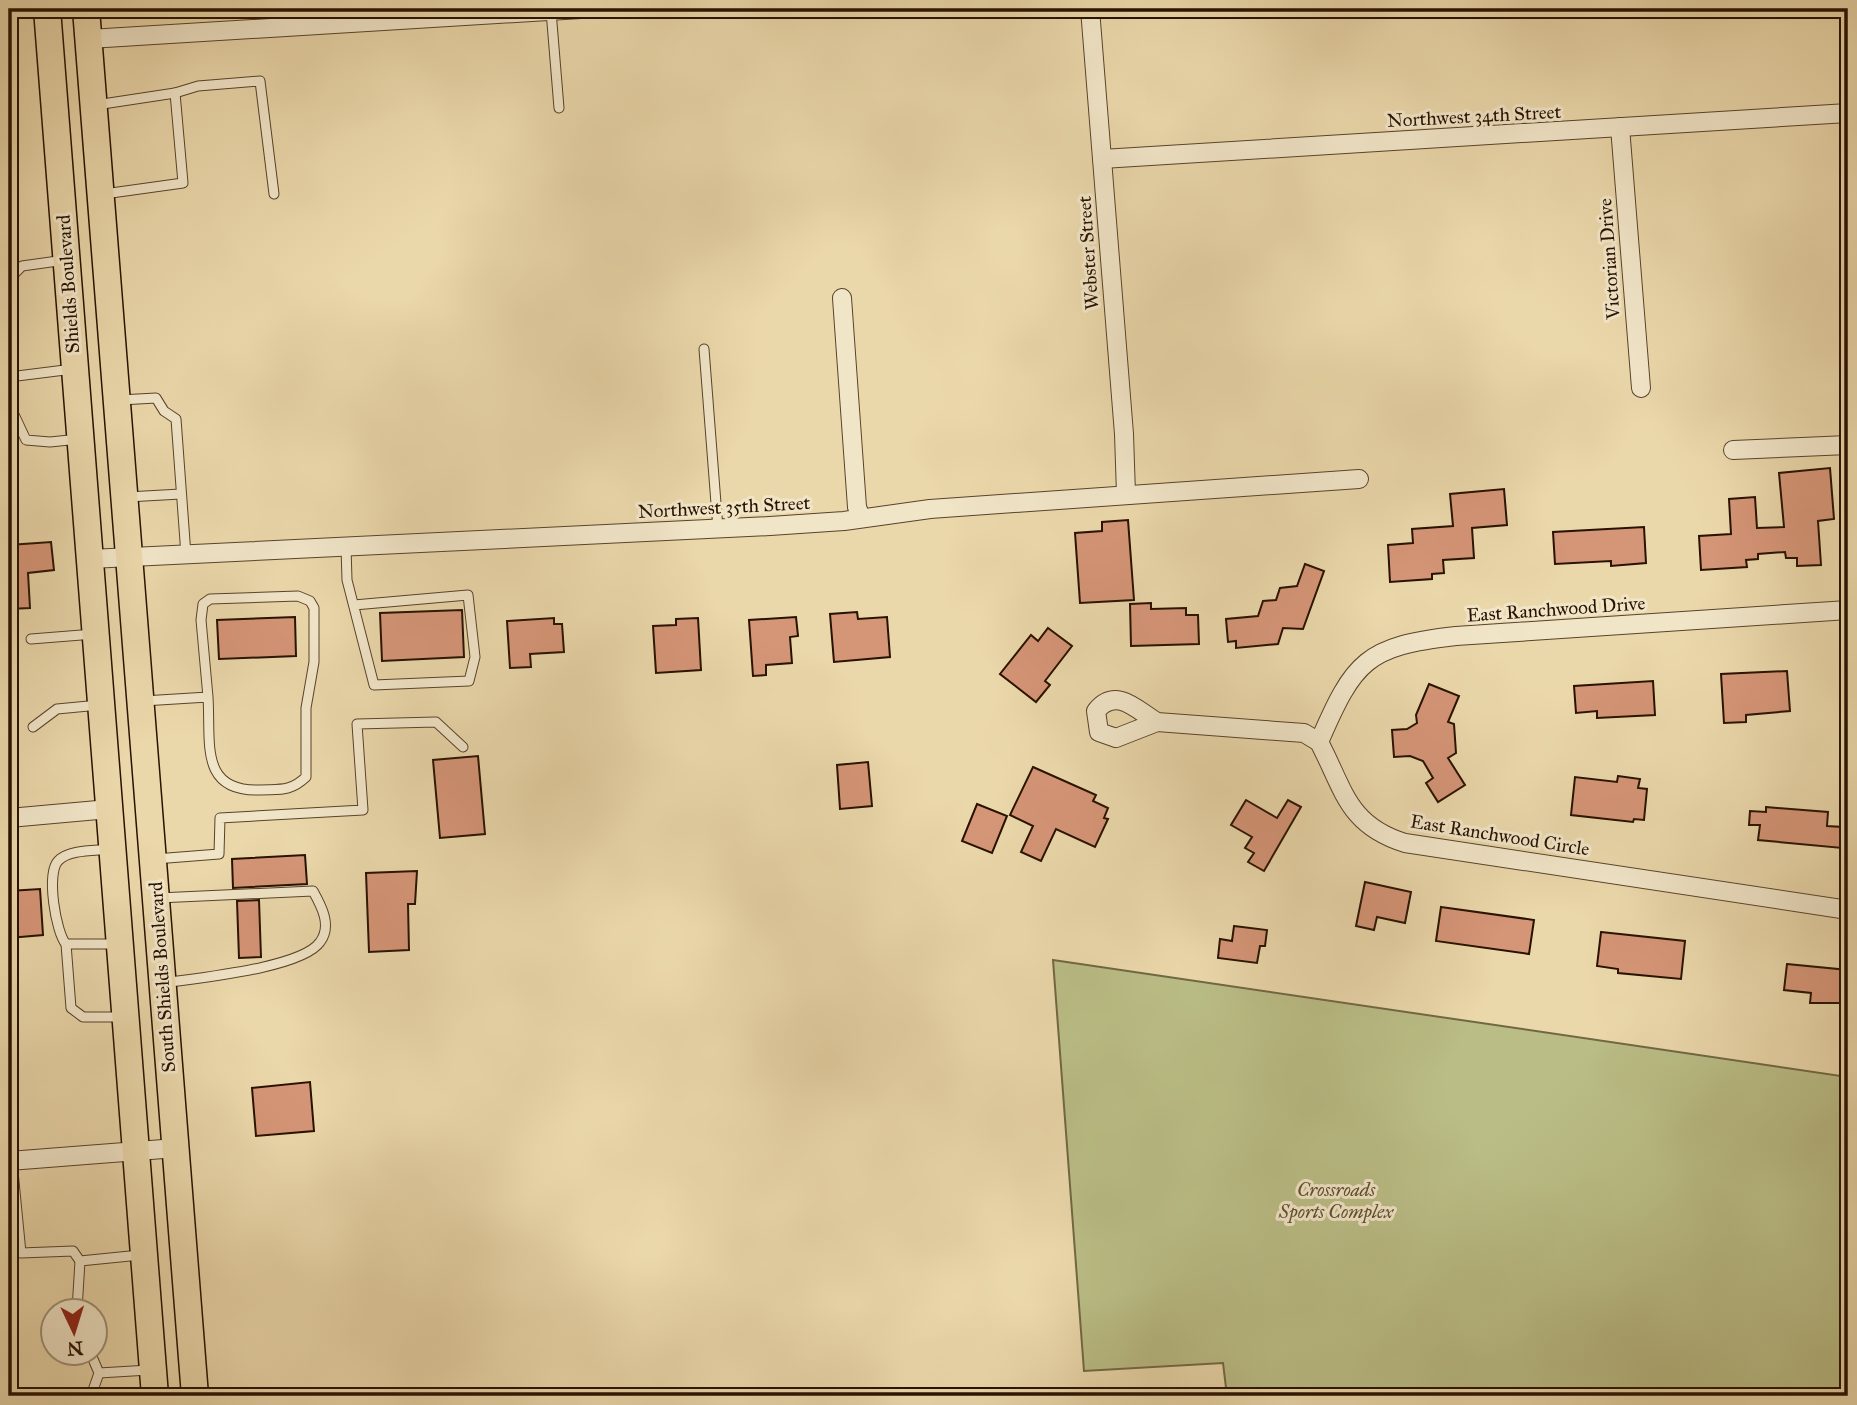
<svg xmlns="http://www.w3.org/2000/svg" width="1857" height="1405" font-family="'IM FELL Great Primer',serif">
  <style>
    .green { fill: #babd86; stroke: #716843; stroke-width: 2 }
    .building { fill: #d59577; stroke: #281200; stroke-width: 2 }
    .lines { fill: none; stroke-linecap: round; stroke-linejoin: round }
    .lane-casing { stroke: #58432a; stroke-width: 11 }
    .street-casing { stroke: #58432a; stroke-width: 20 }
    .primary-casing { stroke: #281200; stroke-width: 29 }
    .lane { stroke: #f1e5c8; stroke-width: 9 }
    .street { stroke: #f1e5c8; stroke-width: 18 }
    .primary { stroke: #ead7aa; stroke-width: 26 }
    .labels { text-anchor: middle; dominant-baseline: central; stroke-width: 6; stroke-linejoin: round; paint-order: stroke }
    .street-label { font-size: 19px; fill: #281200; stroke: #f1e5c8 }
    .park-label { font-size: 19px; font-style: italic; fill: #5b4e2f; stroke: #f1e5c8 }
  </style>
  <rect width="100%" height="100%" fill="#ead7aa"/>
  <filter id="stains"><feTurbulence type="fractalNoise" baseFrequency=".00286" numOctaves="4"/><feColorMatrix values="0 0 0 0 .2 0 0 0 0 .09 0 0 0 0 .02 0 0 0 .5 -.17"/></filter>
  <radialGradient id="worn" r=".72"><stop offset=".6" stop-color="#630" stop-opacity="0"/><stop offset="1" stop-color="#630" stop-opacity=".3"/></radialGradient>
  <path class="green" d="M 1053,960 L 1848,1077 L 1848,1396 L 1227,1396 L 1223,1363 L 1084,1371 Z"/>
  <g class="building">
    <path d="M 1830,468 L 1834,519 L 1818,521 L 1821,565 L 1797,566 L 1797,558 L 1786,558 L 1785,552 L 1758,554 L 1758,559 L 1746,560 L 1747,567 L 1701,570 L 1699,536 L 1731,534 L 1729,499 L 1755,497 L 1757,528 L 1784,527 L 1779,473 Z"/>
    <path d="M 1504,489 L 1507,525 L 1472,528 L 1474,558 L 1443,560 L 1444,573 L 1432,574 L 1432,579 L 1390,582 L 1388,545 L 1413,543 L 1412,529 L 1453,526 L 1450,494 Z"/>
    <path d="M 1128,520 L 1134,600 L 1080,603 L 1075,533 L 1102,531 L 1102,522 Z"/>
    <path d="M 1644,527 L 1646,563 L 1611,566 L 1611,561 L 1555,564 L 1553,532 Z"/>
    <path d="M 51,542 L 54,570 L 28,573 L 30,608 L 9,609 L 9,545 Z"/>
    <path d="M 1305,564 L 1324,571 L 1303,629 L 1283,628 L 1278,644 L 1236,648 L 1236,641 L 1228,642 L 1226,619 L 1258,616 L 1263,601 L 1276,600 L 1280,588 L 1297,586 Z"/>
    <path d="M 1151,603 L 1151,609 L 1186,608 L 1186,615 L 1198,615 L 1199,644 L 1131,646 L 1130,604 Z"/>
    <path d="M 462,610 L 464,657 L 382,661 L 380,613 Z"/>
    <path d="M 857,612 L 858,619 L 887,617 L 890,657 L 834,662 L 830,614 Z"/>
    <path d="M 295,617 L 296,656 L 219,659 L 217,620 Z"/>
    <path d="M 796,617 L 798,636 L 790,637 L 792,663 L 766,665 L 766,675 L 753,676 L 749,620 Z"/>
    <path d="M 554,618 L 554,624 L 562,624 L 564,652 L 530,654 L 531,667 L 510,668 L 507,621 Z"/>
    <path d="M 698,618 L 701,670 L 656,673 L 653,626 L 676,625 L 676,619 Z"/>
    <path d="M 1048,628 L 1072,646 L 1045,681 L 1050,685 L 1036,702 L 1000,674 L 1031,635 L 1038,641 Z"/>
    <path d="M 1787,671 L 1790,711 L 1746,715 L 1746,722 L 1724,723 L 1721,674 Z"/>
    <path d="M 1653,681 L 1655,715 L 1597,718 L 1597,711 L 1576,713 L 1574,686 Z"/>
    <path d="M 1429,684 L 1459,696 L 1448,722 L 1454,724 L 1456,753 L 1448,758 L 1465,785 L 1438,802 L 1426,783 L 1433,778 L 1423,761 L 1410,756 L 1394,757 L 1392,730 L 1407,729 L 1417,723 L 1416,715 Z"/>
    <path d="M 478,756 L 485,834 L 440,838 L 433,760 Z"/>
    <path d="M 868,762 L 872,806 L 840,809 L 837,765 Z"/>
    <path d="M 1033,767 L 1096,795 L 1093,801 L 1108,808 L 1104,818 L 1108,819 L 1095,847 L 1056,829 L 1041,861 L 1021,852 L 1033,826 L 1010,815 Z"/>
    <path d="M 1618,776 L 1640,779 L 1638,788 L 1647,789 L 1644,820 L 1634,819 L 1633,822 L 1571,815 L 1575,777 L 1617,782 Z"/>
    <path d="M 1246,800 L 1277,818 L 1288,800 L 1301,807 L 1264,871 L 1248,862 L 1254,853 L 1245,848 L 1252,837 L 1231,825 Z"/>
    <path d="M 977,804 L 1007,816 L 992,853 L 962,841 Z"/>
    <path d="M 1766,807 L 1828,812 L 1827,826 L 1843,827 L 1842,848 L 1758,840 L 1760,825 L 1749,825 L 1750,811 L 1766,812 Z"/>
    <path d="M 305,855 L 307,884 L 233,888 L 232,859 Z"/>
    <path d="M 417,871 L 415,904 L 408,904 L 409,950 L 369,952 L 366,873 Z"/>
    <path d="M 1365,882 L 1411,892 L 1405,923 L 1377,917 L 1374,930 L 1356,926 Z"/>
    <path d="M 40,889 L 43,935 L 9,938 L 9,891 Z"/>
    <path d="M 259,900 L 261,957 L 239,958 L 237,901 Z"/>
    <path d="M 1441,907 L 1534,920 L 1529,954 L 1436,941 Z"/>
    <path d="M 1234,926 L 1267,930 L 1265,946 L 1260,946 L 1257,963 L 1218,958 L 1220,939 L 1232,941 Z"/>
    <path d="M 1601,932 L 1685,941 L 1681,979 L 1618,973 L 1618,969 L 1597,966 Z"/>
    <path d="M 1787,964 L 1848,970 L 1848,1003 L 1810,1003 L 1811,993 L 1784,990 Z"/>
    <path d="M 310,1082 L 314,1131 L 256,1136 L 252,1088 Z"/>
  </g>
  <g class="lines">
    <defs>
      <g id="lane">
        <path d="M 324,9 L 325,25"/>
        <path d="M 551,11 L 559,108"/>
        <path d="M 175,93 L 198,86 L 260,81 L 274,194"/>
        <path d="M 96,105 L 175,93 L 183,183 L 104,194"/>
        <path d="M 9,279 L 22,266 L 65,260"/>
        <path d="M 704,349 L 718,529"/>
        <path d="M 9,377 L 73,369"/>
        <path d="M 9,385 L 10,406 L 26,440 L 50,442 L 79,439"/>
        <path d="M 120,400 L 156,398 L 164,411 L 176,419 L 186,555"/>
        <path d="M 127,497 L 181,494"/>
        <path d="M 346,547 L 347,580 L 374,685 L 469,681 L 475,657 L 468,595 L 354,605"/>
        <path d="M 31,639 L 94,634"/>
        <path d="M 143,701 L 208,697 C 211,743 199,792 260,790 C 280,789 290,792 306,777 L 306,708 L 314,662 L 314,608 L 310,601 L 298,596 L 210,599 L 203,604 L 201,620 L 208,697"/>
        <path d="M 33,727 L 57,709 L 99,705"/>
        <path d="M 111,849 C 96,851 69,849 58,861 C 46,874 56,933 66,944 L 118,944"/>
        <path d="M 155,859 L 219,854 L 220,818 L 363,810 L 357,724 L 436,722 L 463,747"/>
        <path d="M 158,898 L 313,891 C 322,907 332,926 320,942 C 302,968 197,978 164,983"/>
        <path d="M 66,944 L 71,1008 L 83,1017 L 121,1017"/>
        <path d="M 12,1161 L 21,1253 L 73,1251 L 80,1261 L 140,1255"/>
        <path d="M 77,1310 L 80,1261"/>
        <path d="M 90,1352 L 99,1373 L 149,1370"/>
        <path d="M 91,1396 L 99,1373"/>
      </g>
      <g id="street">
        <path d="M 1090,9 L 1124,434 L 1126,494"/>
        <path d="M 89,39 L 581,9"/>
        <path d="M 1620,127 L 1641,388"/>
        <path d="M 1102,159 L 1848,113"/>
        <path d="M 842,298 L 857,507 L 861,518"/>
        <path d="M 1733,450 L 1848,445"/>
        <path d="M 90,559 L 770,526 L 844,521 L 930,509 L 1359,479"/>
        <path d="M 1157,722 C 1137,710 1116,686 1096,711 L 1099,732 L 1116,738 L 1157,722 L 1304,733 L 1319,742 C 1344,789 1347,825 1405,843 L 1848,910"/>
        <path d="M 1319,742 C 1354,661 1366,646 1456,636 L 1848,610"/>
        <path d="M 9,818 L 109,809"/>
        <path d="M 9,1161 L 176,1148"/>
      </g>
      <g id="primary">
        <path d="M 47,9 L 155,1396"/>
        <path d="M 86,9 L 195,1396"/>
      </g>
    </defs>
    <use href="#lane" class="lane-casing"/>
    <use href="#street" class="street-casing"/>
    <use href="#primary" class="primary-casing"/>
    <use href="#lane" class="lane"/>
    <use href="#street" class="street"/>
    <use href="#primary" class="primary"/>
  </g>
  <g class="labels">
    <g class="street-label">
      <text transform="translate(1474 116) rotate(-3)">Northwest 34th Street</text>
      <text transform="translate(1088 253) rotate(-94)">Webster Street</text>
      <text transform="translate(1609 259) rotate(-94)">Victorian Drive</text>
      <text transform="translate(68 284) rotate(-94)">Shields Boulevard</text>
      <text transform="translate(724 507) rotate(-3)">Northwest 35th Street</text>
      <text transform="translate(1556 609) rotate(-4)">East Ranchwood Drive</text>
      <text transform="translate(1500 835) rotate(9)">East Ranchwood Circle</text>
      <text transform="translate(162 977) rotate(-94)">South Shields Boulevard</text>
    </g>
    <g class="park-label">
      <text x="1336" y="1189">Crossroads<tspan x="1336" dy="22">Sports Complex</tspan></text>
    </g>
  </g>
  <rect width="1857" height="1405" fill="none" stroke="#ead7aa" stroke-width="35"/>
  <rect x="10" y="10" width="1836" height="1384" fill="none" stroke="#281200" stroke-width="3.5"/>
  <rect x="18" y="18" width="1822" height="1370" fill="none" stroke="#281200" stroke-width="2"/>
  <g transform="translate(74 1332) rotate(176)"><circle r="33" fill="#f1e5c8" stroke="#a19178" stroke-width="2"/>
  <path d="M0-5L12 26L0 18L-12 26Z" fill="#8f2418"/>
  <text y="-10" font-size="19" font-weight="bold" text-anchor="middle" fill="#281200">N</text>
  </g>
  <rect width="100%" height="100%" filter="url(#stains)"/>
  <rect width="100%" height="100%" fill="url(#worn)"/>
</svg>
